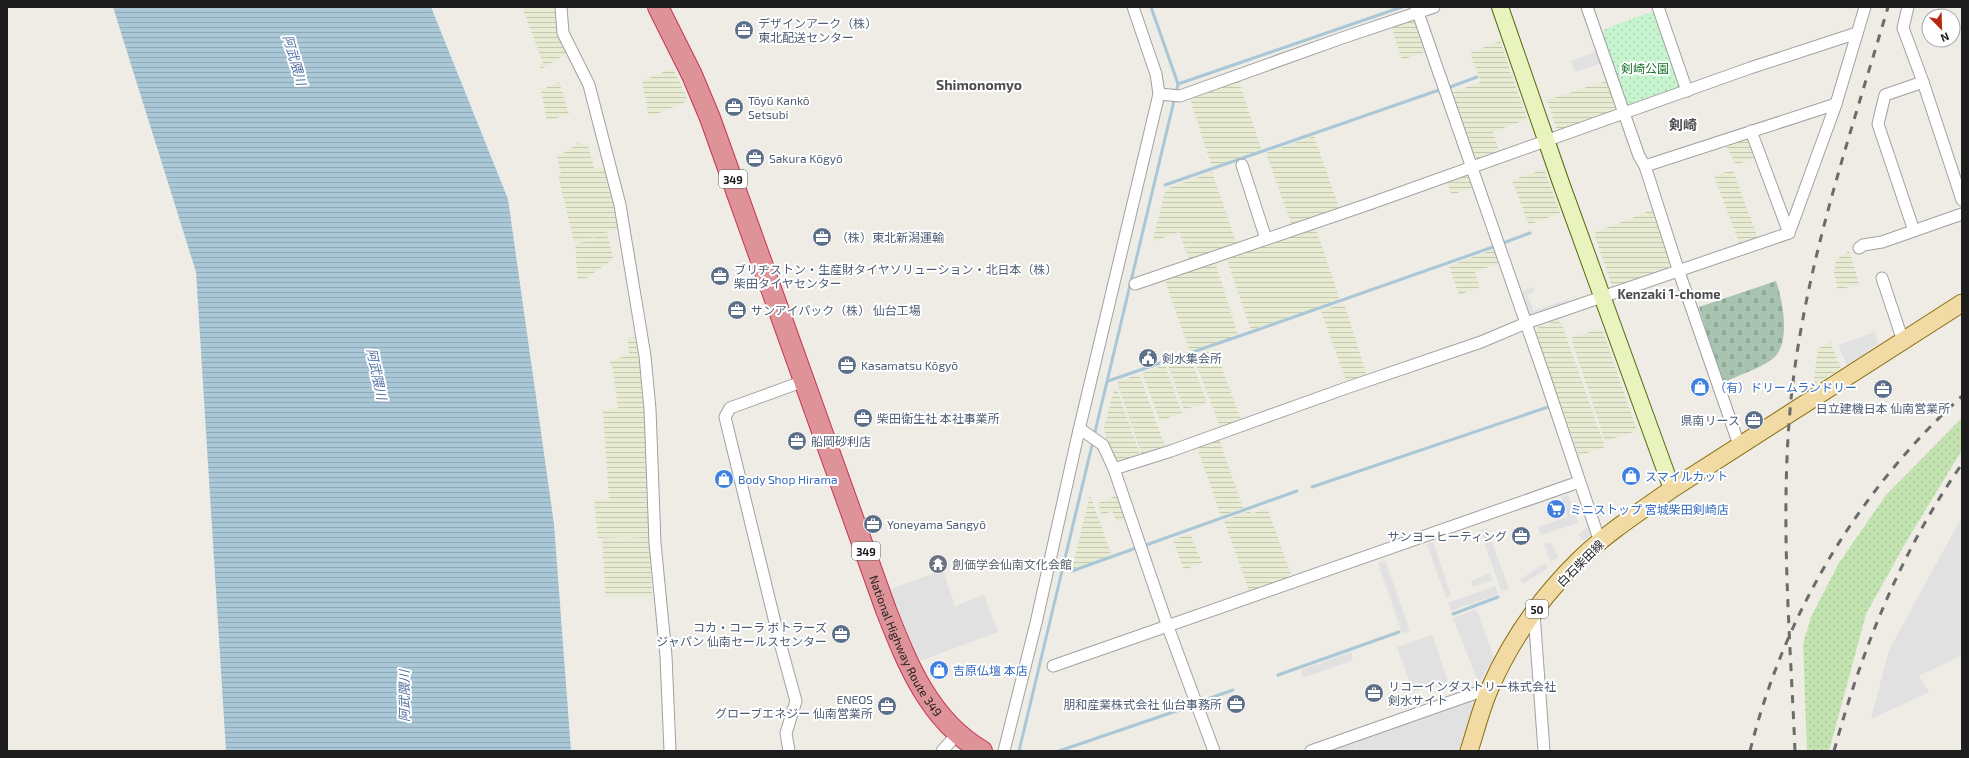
<svg xmlns="http://www.w3.org/2000/svg" width="1969" height="758" font-family="'Exo 2','Noto Sans JP',sans-serif">
  <style>
    .farmland { fill: url(#farmland-rules) }
    .grass { fill: url(#grass-dots) }
    .cemetery { fill: url(#cemetery-stones) }
    .park { fill: url(#park-dots) }
    .parking { fill: #e1e1e1 }
    .water { fill: url(#water-rules) }
    .lines { fill: none; stroke-linecap: round; stroke-linejoin: round }
    .stream { stroke: #a9c7d7; stroke-width: 3 }
    .street-casing { stroke: #a1a1a1; stroke-width: 13 }
    .secondary-casing { stroke: #556a0f; stroke-width: 18 }
    .primary-casing { stroke: #886f0e; stroke-width: 19 }
    .highway-casing { stroke: #c83555; stroke-width: 22 }
    .street { stroke: #fff; stroke-width: 11 }
    .secondary { stroke: #e9f3bd; stroke-width: 16 }
    .primary { stroke: #f2daa4; stroke-width: 17 }
    .highway { stroke: #de9398; stroke-width: 20 }
    .rail { stroke: #6b6b6b; stroke-width: 3; stroke-dasharray: 8 8; stroke-linecap: butt }
    .labels { text-anchor: middle; dominant-baseline: central; stroke-width: 4; stroke-linejoin: round; paint-order: stroke }
    .shield { fill: #fff; stroke: #616161; stroke-width: 1 }
    .shield-label { font-size: 11px; font-weight: bold; fill: #1d1d1d }
    .service-label { font-size: 12px; fill: #4e5e75; stroke: #fff; text-anchor: start }
    .park-label { font-size: 12px; fill: #167129; stroke: #fff }
    .shop-label { font-size: 12px; fill: #366cbe; stroke: #fff; text-anchor: start }
    .street-label { font-size: 12px; fill: #1d1d1d; stroke: #fff }
    .worship-label { font-size: 12px; fill: #5b616d; stroke: #fff; text-anchor: start }
    .water-label { font-size: 13px; font-style: italic; fill: #5372a4; stroke: #fff }
    .neighbourhood-label { font-size: 13px; font-weight: bold; fill: #505050; stroke: #fff }
    .quarter-label { font-size: 14px; font-weight: bold; fill: #505050; stroke: #fff }
  </style>
  <defs>
    <pattern id="farmland-rules" width="6" height="5" patternUnits="userSpaceOnUse"><rect width="6" height="5" fill="#e6ebd1"/><path d="M0 2.5h6" fill="none" stroke="#c5c9b3"/></pattern>
    <pattern id="grass-dots" width="8" height="8" patternUnits="userSpaceOnUse"><rect width="8" height="8" fill="#c2e3af"/><path d="M2 2h.1M6 6h.1" fill="none" stroke="#a6c296" stroke-width="1.8" stroke-linecap="round"/></pattern>
    <pattern id="cemetery-stones" width="16" height="16" patternUnits="userSpaceOnUse"><rect width="16" height="16" fill="#a8c4b0"/><path d="M2 7V4a2 2 0 0 1 4 0v3zM10 15v-3a2 2 0 0 1 4 0v3z" fill="#90a897"/></pattern>
    <pattern id="park-dots" width="8" height="8" patternUnits="userSpaceOnUse"><rect width="8" height="8" fill="#c5f4cf"/><path d="M2 2h.1M6 6h.1" fill="none" stroke="#a9d1b1" stroke-width="1.8" stroke-linecap="round"/></pattern>
    <pattern id="water-rules" width="6" height="5" patternUnits="userSpaceOnUse"><rect width="6" height="5" fill="#a9c7d7"/><path d="M0 2.5h6" fill="none" stroke="#91aab8"/></pattern>
  </defs>
  <rect width="100%" height="100%" fill="#eeece4"/>
  <g class="farmland">
    <path d="M 522,7 L 555,7 L 558,15 L 558,31 L 567,53 L 541,69 L 539,65 L 543,63 Z"/>
    <path d="M 1411,17 L 1416,20 L 1427,51 L 1402,60 L 1391,26 Z"/>
    <path d="M 1500,41 L 1527,119 L 1493,132 L 1499,151 L 1478,159 L 1471,152 L 1451,93 L 1481,82 L 1470,53 Z"/>
    <path d="M 673,68 L 688,101 L 649,117 L 642,81 Z"/>
    <path d="M 1238,79 L 1262,151 L 1212,167 L 1190,99 L 1209,92 L 1214,87 Z"/>
    <path d="M 1606,81 L 1616,106 L 1613,112 L 1559,131 L 1556,128 L 1547,100 Z"/>
    <path d="M 559,82 L 569,114 L 547,121 L 541,90 Z"/>
    <path d="M 1314,136 L 1340,210 L 1292,226 L 1266,153 Z"/>
    <path d="M 1743,137 L 1750,142 L 1756,157 L 1736,165 L 1726,145 Z"/>
    <path d="M 577,142 L 588,146 L 594,168 L 605,168 L 619,227 L 584,241 L 574,242 L 558,175 L 561,174 L 557,157 L 575,146 Z"/>
    <path d="M 1544,169 L 1560,213 L 1529,225 L 1512,180 Z"/>
    <path d="M 1733,170 L 1758,239 L 1740,245 L 1714,176 Z"/>
    <path d="M 1468,171 L 1473,187 L 1452,195 L 1446,179 Z"/>
    <path d="M 1212,172 L 1237,245 L 1190,262 L 1179,232 L 1152,242 L 1166,189 Z"/>
    <path d="M 1652,210 L 1671,262 L 1667,269 L 1613,289 L 1594,233 Z"/>
    <path d="M 1315,226 L 1340,300 L 1251,330 L 1226,257 Z"/>
    <path d="M 607,232 L 613,259 L 588,277 L 578,281 L 575,244 L 584,242 Z"/>
    <path d="M 1495,249 L 1500,263 L 1475,272 L 1480,287 L 1459,295 L 1449,266 Z"/>
    <path d="M 1849,251 L 1859,283 L 1838,291 L 1834,273 L 1836,260 Z"/>
    <path d="M 1212,261 L 1216,265 L 1238,335 L 1190,352 L 1165,281 L 1167,277 Z"/>
    <path d="M 1344,303 L 1367,376 L 1347,383 L 1321,311 Z"/>
    <path d="M 1557,319 L 1562,325 L 1605,447 L 1579,456 L 1535,331 L 1542,324 L 1546,327 L 1551,321 Z"/>
    <path d="M 1602,328 L 1637,431 L 1605,441 L 1571,338 Z"/>
    <path d="M 638,337 L 644,374 L 651,536 L 598,538 L 594,500 L 609,500 L 603,411 L 618,408 L 613,369 L 610,362 L 629,354 L 628,338 Z"/>
    <path d="M 1830,342 L 1841,369 L 1813,385 L 1818,349 Z"/>
    <path d="M 1215,349 L 1242,422 L 1221,429 L 1193,356 Z"/>
    <path d="M 1190,358 L 1207,402 L 1184,410 L 1168,365 Z"/>
    <path d="M 1165,365 L 1182,413 L 1160,421 L 1142,373 Z"/>
    <path d="M 1139,374 L 1165,446 L 1142,455 L 1118,385 L 1118,382 Z"/>
    <path d="M 1114,389 L 1117,389 L 1140,455 L 1119,462 L 1115,460 L 1108,444 L 1104,429 Z"/>
    <path d="M 1218,436 L 1243,508 L 1221,516 L 1196,444 Z"/>
    <path d="M 1090,495 L 1112,556 L 1072,569 Z"/>
    <path d="M 1118,495 L 1126,518 L 1117,522 L 1112,511 L 1102,515 L 1098,503 Z"/>
    <path d="M 1267,508 L 1292,577 L 1250,593 L 1224,521 L 1250,511 L 1251,514 Z"/>
    <path d="M 1190,533 L 1202,563 L 1184,570 L 1173,540 Z"/>
    <path d="M 649,537 L 652,596 L 606,597 L 602,539 Z"/>
  </g>
  <path class="grass" d="M 1962,418 L 1962,450 L 1906,542 L 1866,614 L 1829,751 L 1807,751 L 1803,644 L 1811,617 L 1839,563 L 1886,495 Z"/>
  <path class="cemetery" d="M 1776,281 C 1783,301 1792,346 1771,360 C 1757,370 1738,375 1723,383 L 1703,329 L 1705,327 L 1699,307 Z"/>
  <path class="park" d="M 1651,12 L 1657,16 L 1683,83 L 1679,91 L 1635,107 L 1626,103 L 1603,35 L 1605,29 Z"/>
  <g class="parking">
    <path d="M 1598,51 L 1602,63 L 1575,72 L 1571,61 Z"/>
    <path d="M 1533,287 L 1535,292 L 1527,295 L 1534,311 L 1568,299 L 1569,304 L 1533,318 L 1527,314 L 1519,293 Z"/>
    <path d="M 1875,332 L 1878,344 L 1847,366 L 1838,345 Z"/>
    <path d="M 1568,494 L 1578,523 L 1541,535 L 1538,527 L 1568,517 L 1561,497 Z"/>
    <path d="M 1962,517 L 1962,655 L 1919,676 L 1929,692 L 1871,719 L 1889,650 Z"/>
    <path d="M 1589,525 L 1594,531 L 1584,541 L 1578,535 Z"/>
    <path d="M 1487,528 L 1509,589 L 1501,591 L 1480,530 Z"/>
    <path d="M 1433,542 L 1451,596 L 1446,598 L 1427,544 Z"/>
    <path d="M 1551,542 L 1558,558 L 1550,561 L 1544,544 Z"/>
    <path d="M 1385,560 L 1410,631 L 1402,633 L 1378,563 Z"/>
    <path d="M 1545,563 L 1548,568 L 1523,584 L 1519,580 Z"/>
    <path d="M 943,570 L 955,606 L 984,595 L 998,632 L 914,663 L 888,590 Z"/>
    <path d="M 1490,573 L 1493,580 L 1473,587 L 1471,581 Z"/>
    <path d="M 1495,586 L 1498,594 L 1451,611 L 1448,603 Z"/>
    <path d="M 1476,609 L 1494,657 L 1479,684 L 1453,618 Z"/>
    <path d="M 1432,635 L 1450,687 L 1440,690 L 1437,684 L 1413,692 L 1397,647 Z"/>
    <path d="M 1351,652 L 1353,660 L 1303,678 L 1301,670 Z"/>
    <path d="M 1472,698 L 1480,702 L 1458,751 L 1357,751 L 1354,740 Z"/>
    <path d="M 1353,741 L 1356,751 L 1331,751 L 1330,749 Z"/>
  </g>
  <path class="water" d="M 113,7 L 431,7 L 508,199 L 554,524 L 571,751 L 226,751 L 196,272 Z"/>
  <g class="lines">
    <g class="stream">
      <path d="M 1178,84 L 1402,7"/>
      <path d="M 1450,87 L 1477,77"/>
      <path d="M 1165,185 L 1439,90"/>
      <path d="M 1503,243 L 1530,233"/>
      <path d="M 1108,381 L 1257,330 L 1493,247"/>
      <path d="M 1094,436 L 1178,84 L 1151,7"/>
      <path d="M 1312,487 L 1551,406"/>
      <path d="M 1146,545 L 1297,491"/>
      <path d="M 1072,571 L 1136,548"/>
      <path d="M 1453,614 L 1498,597"/>
      <path d="M 1278,675 L 1399,632"/>
      <path d="M 1202,701 L 1233,690"/>
      <path d="M 1019,751 L 1093,441"/>
      <path d="M 1059,751 L 1191,706"/>
    </g>
    <defs>
      <g id="street">
        <path d="M 561,7 L 563,33 L 589,85 L 620,205 L 645,356 L 650,409 L 655,543 L 666,656 L 670,751"/>
        <path d="M 1416,7 L 1544,375 L 1600,542"/>
        <path d="M 1587,7 L 1639,156 L 1645,166 L 1679,272 L 1739,445"/>
        <path d="M 1658,7 L 1687,91"/>
        <path d="M 1908,7 L 1903,28 L 1923,82 L 1962,200"/>
        <path d="M 1159,94 L 1180,96 L 1342,38 L 1434,7"/>
        <path d="M 1751,131 L 1789,233"/>
        <path d="M 1242,165 L 1266,239"/>
        <path d="M 1645,166 L 1836,104"/>
        <path d="M 1914,231 L 1878,124 L 1885,95 L 1923,82"/>
        <path d="M 1859,248 L 1863,245 L 1882,242 L 1962,214"/>
        <path d="M 1882,278 L 1903,341"/>
        <path d="M 1135,284 L 1369,204 L 1750,68 L 1857,33"/>
        <path d="M 1079,430 L 1083,431 L 1103,445 L 1114,469 L 1168,627 L 1214,751"/>
        <path d="M 1114,469 L 1171,451 L 1349,387 L 1481,342 L 1526,323 L 1789,233 L 1836,104 L 1865,7"/>
        <path d="M 1534,613 L 1544,751"/>
        <path d="M 1053,666 L 1579,482"/>
        <path d="M 789,751 L 786,733 L 796,701 L 780,643 L 725,417 L 730,408 L 804,381"/>
        <path d="M 942,751 L 958,733"/>
        <path d="M 1004,751 L 1036,623 L 1079,430 L 1159,94 L 1156,74 L 1133,7"/>
        <path d="M 1311,751 L 1490,688"/>
      </g>
      <path id="secondary" d="M 1500,7 L 1561,183 L 1672,489"/>
      <path id="primary" d="M 1469,751 C 1476,730 1481,708 1490,688 C 1511,640 1543,595 1580,559 C 1608,532 1641,511 1672,489 L 1962,303"/>
      <g id="highway">
        <path id="s1" d="M 658,7 L 692,75 L 710,118 L 886,610 C 907,663 929,720 982,751"/>
      </g>
    </defs>
    <use href="#street" class="street-casing"/>
    <use href="#secondary" class="secondary-casing"/>
    <use href="#primary" class="primary-casing"/>
    <use href="#highway" class="highway-casing"/>
    <use href="#street" class="street"/>
    <use href="#secondary" class="secondary"/>
    <use href="#primary" class="primary"/>
    <use href="#highway" class="highway"/>
    <g class="rail">
      <path d="M 1750,751 C 1784,614 1858,491 1962,396"/>
      <path d="M 1795,751 C 1790,631 1779,510 1792,390 C 1807,259 1851,133 1888,7"/>
      <path d="M 1834,751 C 1862,649 1901,551 1962,464"/>
    </g>
  </g>
  <defs>
    <symbol id="office-disc" viewBox="-11 -11 22 22"><circle r="9.5" fill="#5c6f8a" stroke="#fff"/><path d="M-6-3h4V-5.5h4V-3h4V5H-6ZM-1-4.5V-3h2v-1.5ZM-6 0V1H6V0Z" fill="#fff"/></symbol>
    <symbol id="civic-disc" viewBox="-11 -11 22 22"><circle r="9.5" fill="#5c6f8a" stroke="#fff"/><path d="M-.6-6.5H3V-4.5H.6V-3L4-1V1h2V6H-6V1h2V-1L-.6-3ZM-1.2 2.5V6h2.4V2.5Z" fill="#fff"/></symbol>
    <symbol id="shop-disc" viewBox="-11 -11 22 22"><circle r="9.5" fill="#3f7fe0" stroke="#fff"/><path d="M-5-2.5h2.3a2.7 3.5 0 0 1 5.4 0H5L5.5 6h-11ZM-1.5-2.5h3a1.5 2.3 0 0 0-3 0Z" fill="#fff"/></symbol>
    <symbol id="supermarket-disc" viewBox="-11 -11 22 22"><circle r="9.5" fill="#3f7fe0" stroke="#fff"/><path d="M-6-5.5h2.5l.6 2H6L4.5 2H-2.5L-4.4-4H-6ZM-1.5 3.2a1.3 1.3 0 1 0 .1 0ZM3 3.2a1.3 1.3 0 1 0 .1 0Z" fill="#fff"/></symbol>
    <symbol id="temple-disc" viewBox="-11 -11 22 22"><circle r="9.5" fill="#6b7280" stroke="#fff"/><path d="M0-6L5-2H3V0L6.5 2.5H4V6H1.5V3h-3V6H-4V2.5H-6.5L-3 0V-2H-5Z" fill="#fff"/></symbol>
  </defs>
  <g fill-rule="evenodd">
    <use href="#office-disc" x="733" y="19" width="22" height="22"/>
    <use href="#office-disc" x="723" y="96" width="22" height="22"/>
    <use href="#office-disc" x="744" y="147" width="22" height="22"/>
    <use href="#office-disc" x="811" y="226" width="22" height="22"/>
    <use href="#office-disc" x="709" y="265" width="22" height="22"/>
    <use href="#office-disc" x="726" y="299" width="22" height="22"/>
    <use href="#civic-disc" x="1137" y="347" width="22" height="22"/>
    <use href="#office-disc" x="836" y="354" width="22" height="22"/>
    <use href="#shop-disc" x="1689" y="376" width="22" height="22"/>
    <use href="#office-disc" x="1872" y="378" width="22" height="22"/>
    <use href="#office-disc" x="852" y="407" width="22" height="22"/>
    <use href="#office-disc" x="1743" y="409" width="22" height="22"/>
    <use href="#office-disc" x="786" y="430" width="22" height="22"/>
    <use href="#shop-disc" x="1620" y="465" width="22" height="22"/>
    <use href="#shop-disc" x="713" y="468" width="22" height="22"/>
    <use href="#supermarket-disc" x="1545" y="498" width="22" height="22"/>
    <use href="#office-disc" x="862" y="513" width="22" height="22"/>
    <use href="#office-disc" x="1510" y="525" width="22" height="22"/>
    <use href="#temple-disc" x="927" y="553" width="22" height="22"/>
    <use href="#office-disc" x="830" y="623" width="22" height="22"/>
    <use href="#shop-disc" x="928" y="659" width="22" height="22"/>
    <use href="#office-disc" x="1363" y="682" width="22" height="22"/>
    <use href="#office-disc" x="1225" y="693" width="22" height="22"/>
    <use href="#office-disc" x="876" y="695" width="22" height="22"/>
  </g>
  <g class="labels">
    <g class="shield">
      <rect x="719" y="170" width="28" height="18" rx="3"/>
      <rect x="852" y="542" width="28" height="18" rx="3"/>
      <rect x="1526" y="600" width="22" height="18" rx="3"/>
    </g>
    <g class="shield-label">
      <text x="733" y="179">349</text>
      <text x="866" y="551">349</text>
      <text x="1537" y="609">50</text>
    </g>
    <g class="service-label">
      <text x="758" y="23">デザインアーク（株）<tspan x="758" dy="14">東北配送センター</tspan></text>
      <text x="748" y="100">Tōyū Kankō<tspan x="748" dy="14">Setsubi</tspan></text>
      <text x="769" y="158">Sakura Kōgyō</text>
      <text x="836" y="237">（株）東北新潟運輸</text>
      <text x="734" y="269">ブリヂストン・生産財タイヤソリューション・北日本（株）<tspan x="734" dy="14">柴田タイヤセンター</tspan></text>
      <text x="751" y="310">サンアイパック（株） 仙台工場</text>
      <text x="1162" y="358">剣水集会所</text>
      <text x="861" y="365">Kasamatsu Kōgyō</text>
      <text x="1883" y="408" text-anchor="middle">日立建機日本 仙南営業所</text>
      <text x="877" y="418">柴田衛生社 本社事業所</text>
      <text x="1740" y="420" text-anchor="end">県南リース</text>
      <text x="811" y="441">船岡砂利店</text>
      <text x="887" y="524">Yoneyama Sangyō</text>
      <text x="1507" y="536" text-anchor="end">サンヨーヒーティング</text>
      <text x="827" y="627" text-anchor="end">コカ・コーラ ボトラーズ<tspan x="827" dy="14">ジャパン 仙南セールスセンター</tspan></text>
      <text x="1388" y="686">リコーインダストリー株式会社<tspan x="1388" dy="14">剣水サイト</tspan></text>
      <text x="873" y="699" text-anchor="end">ENEOS<tspan x="873" dy="14">グローブエネジー 仙南営業所</tspan></text>
      <text x="1222" y="704" text-anchor="end">朋和産業株式会社 仙台事務所</text>
    </g>
    <g class="park-label">
      <text x="1645" y="68">剣崎公園</text>
    </g>
    <g class="shop-label">
      <text x="1714" y="387">（有）ドリームランドリー</text>
      <text x="1645" y="476">スマイルカット</text>
      <text x="738" y="479">Body Shop Hirama</text>
      <text x="1570" y="509">ミニストップ 宮城柴田剣崎店</text>
      <text x="953" y="670">吉原仏壇 本店</text>
    </g>
    <g class="street-label">
      <text transform="translate(1580 563) rotate(-45)">白石柴田線</text>
      <text stroke="none"><textPath href="#s1" startOffset="686">National Highway Route 349</textPath></text>
    </g>
    <g class="worship-label">
      <text x="952" y="564">創価学会仙南文化会館</text>
    </g>
    <g class="water-label">
      <text transform="translate(295 60) rotate(74)">阿武隈川</text>
      <text transform="translate(377 374) rotate(78)">阿武隈川</text>
      <text transform="translate(404 696) rotate(-90)">阿武隈川</text>
    </g>
    <g class="neighbourhood-label">
      <text x="1669" y="294">Kenzaki 1-chome</text>
    </g>
    <g class="quarter-label">
      <text x="979" y="84">Shimonomyo</text>
      <text x="1683" y="124">剣崎</text>
    </g>
  </g>
  <rect width="1969" height="758" fill="none" stroke="#1d1d1d" stroke-width="16"/>
  <g transform="translate(1941 28) rotate(157)"><circle r="19" fill="#ffffff" stroke="#a5a5a5"/>
  <path d="M0-3L7 15L0 10L-7 15Z" fill="#b72813"/>
  <text y="-6" font-size="11" font-weight="bold" text-anchor="middle" fill="#1d1d1d">N</text>
  </g>
</svg>
